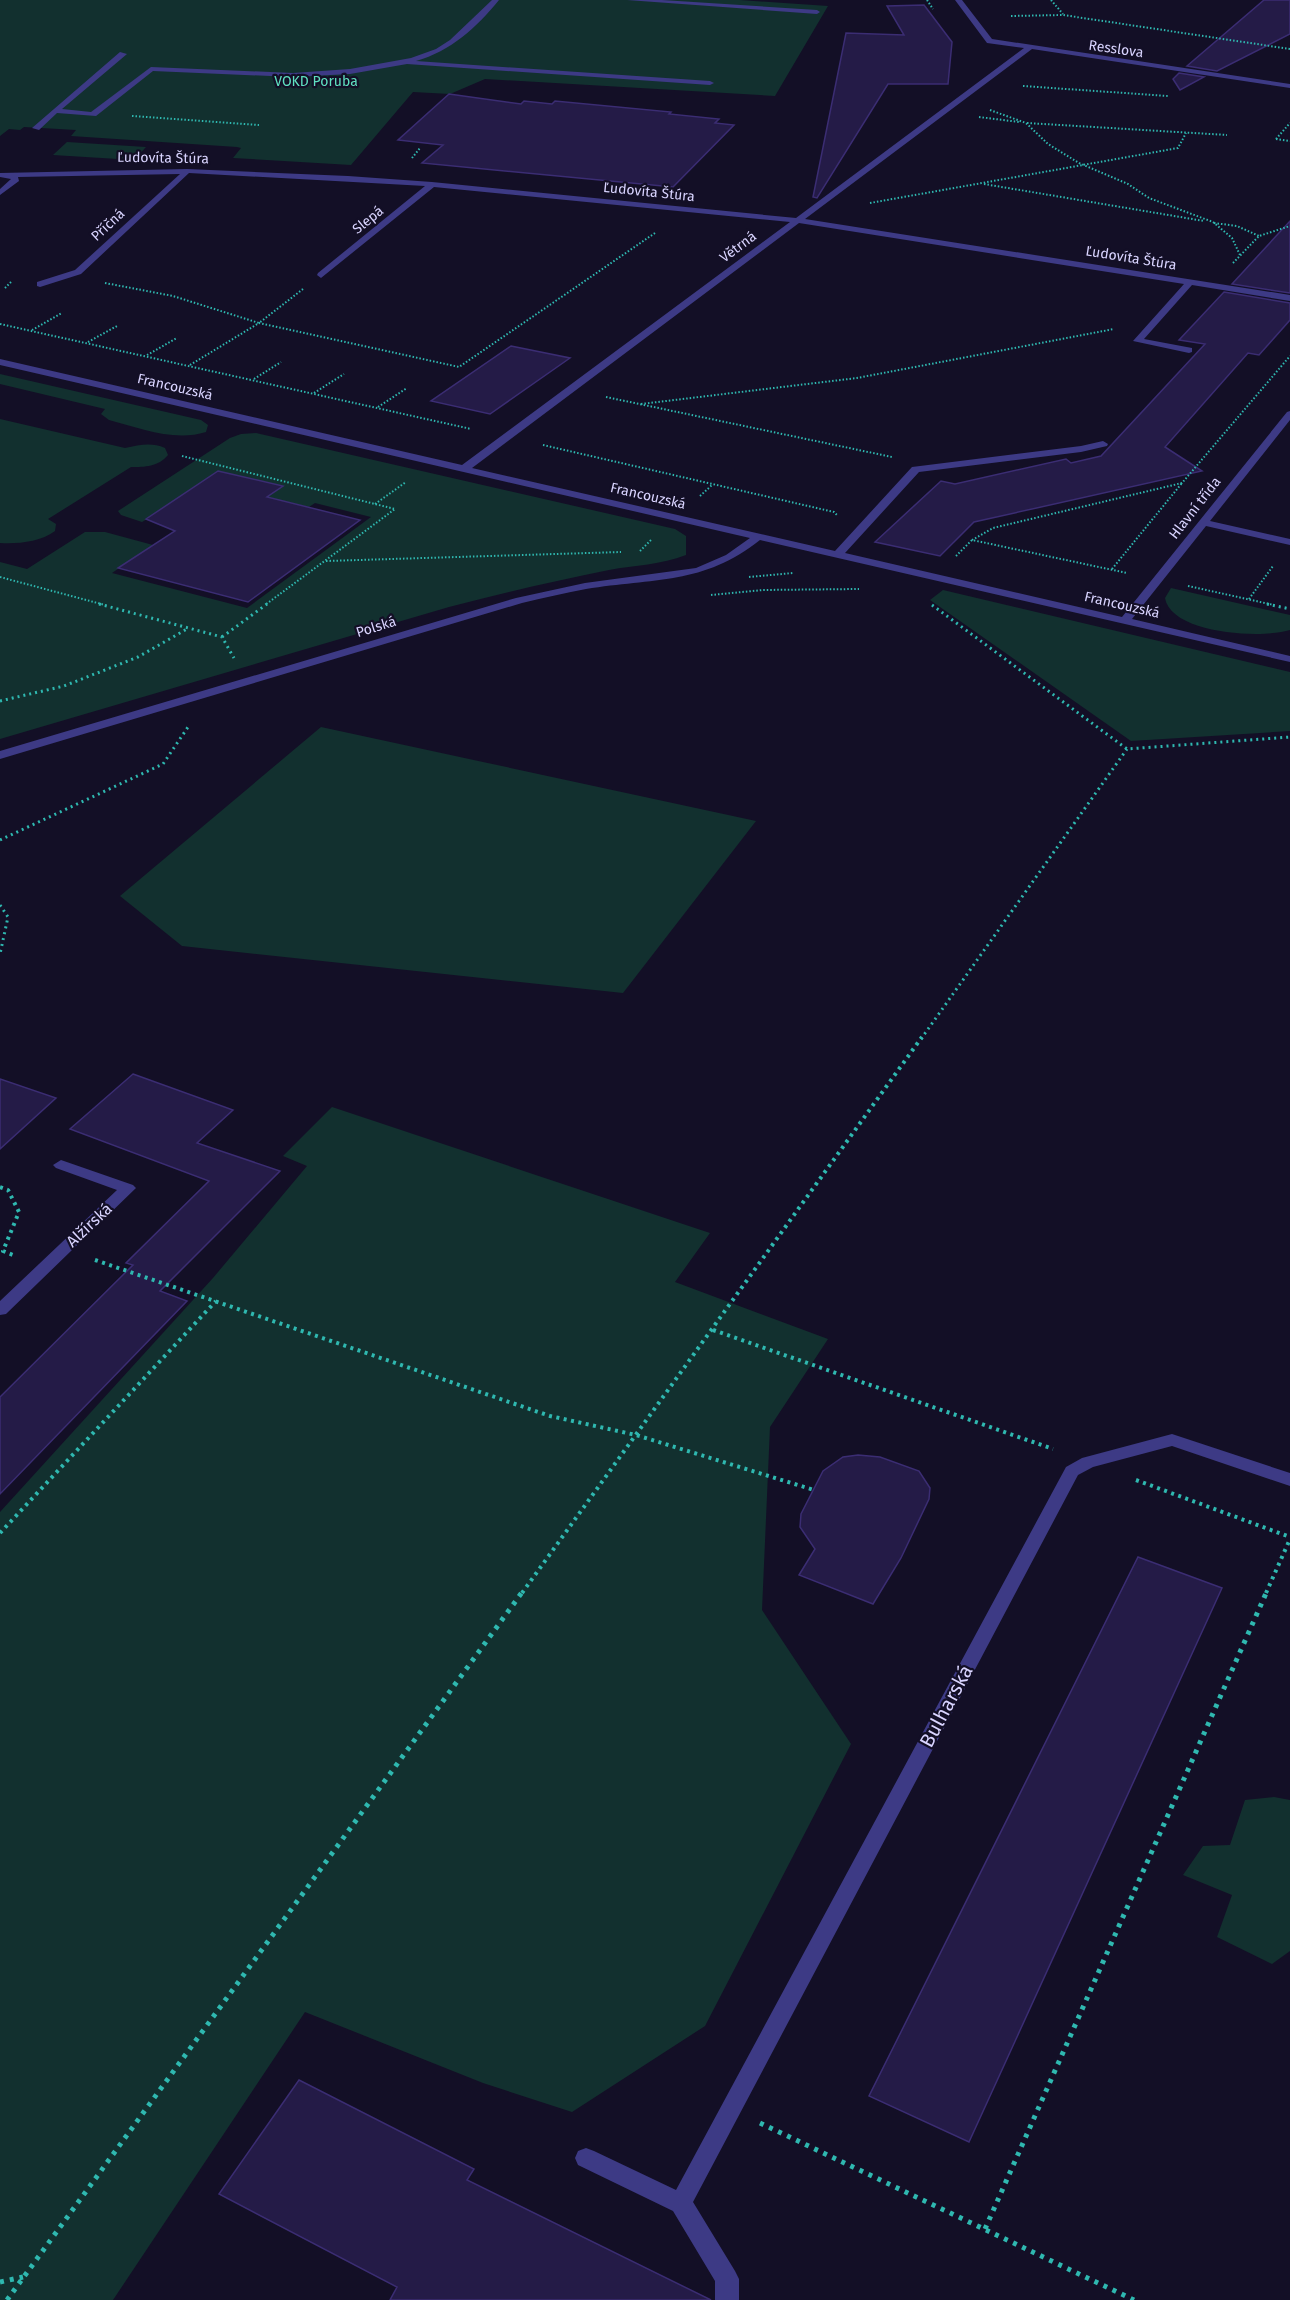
<svg xmlns="http://www.w3.org/2000/svg" width="1290" height="2300" font-family="'Fira Sans',sans-serif">
  <style>
    .green { fill: #12302f }
    .building { fill: #241b47; stroke: #3b2d73; stroke-width: 1.5 }
    .lines { fill: none; stroke-linecap: round; stroke-linejoin: round }
    .path-far3 { stroke: #2fb8b0; stroke-width: 2; stroke-dasharray: 1.5 2; stroke-linecap: butt }
    .path-far2 { stroke: #2fb8b0; stroke-width: 3; stroke-dasharray: 2 4; stroke-linecap: butt }
    .path-far1 { stroke: #2fb8b0; stroke-width: 4; stroke-dasharray: 3 4.5; stroke-linecap: butt }
    .path { stroke: #2fb8b0; stroke-width: 5; stroke-dasharray: 4 6; stroke-linecap: butt }
    .minor { fill: #3d3a85; fill-rule: evenodd }
    .labels { text-anchor: middle; dominant-baseline: central; stroke-width: 4.5; stroke-linejoin: round; paint-order: stroke }
    .far-street-label { font-size: 14px; fill: #d9d4ff; stroke: #130f26 }
    .far-park-label { font-size: 14px; fill: #5fe0c0; stroke: #130f26 }
    .street-label { font-size: 16px; fill: #d9d4ff; stroke: #130f26 }
    .near-street-label { font-size: 20px; fill: #d9d4ff; stroke: #130f26 }
  </style>
  <rect width="100%" height="100%" fill="#130f26"/>
  <g class="green">
    <path d="M 0,0 L 740,0 L 828,6 L 775,96 L 485,79 L 450,94 L 413,92 L 351,165 L 233,158 L 241,148 L 237,147 L 71,136 L 76,130 L 24,127 L 20,130 L 9,129 L 0,136 Z"/>
    <path d="M 67,142 L 146,147 L 134,160 L 53,155 Z"/>
    <path d="M 0,374 L 201,420 L 208,425 L 206,432 C 174,442 140,428 109,420 L 101,414 L 105,409 L 0,384 Z"/>
    <path d="M 0,419 L 125,448 C 140,445 151,442 165,448 L 168,455 C 158,467 145,467 131,467 L 48,519 L 56,524 L 55,531 C 40,542 18,544 0,543 Z"/>
    <path d="M 256,433 L 675,529 L 686,536 L 686,555 C 661,565 635,565 609,570 C 555,581 502,593 449,607 L 0,739 L 0,562 L 27,569 L 85,532 L 105,532 L 153,545 L 112,573 L 247,608 L 371,517 L 315,503 L 309,507 L 267,497 L 282,486 L 147,519 L 142,522 L 121,515 L 118,511 L 230,438 L 241,434 Z"/>
    <path d="M 1171,588 L 1290,615 L 1290,630 C 1262,639 1171,634 1165,598 Z"/>
    <path d="M 943,590 L 1290,672 L 1290,731 L 1131,741 L 930,600 Z"/>
    <path d="M 321,727 L 756,821 L 623,993 L 182,946 L 120,896 Z"/>
    <path d="M 332,1107 L 710,1233 L 675,1282 L 828,1339 L 770,1427 L 762,1610 L 851,1744 L 705,2026 L 572,2112 L 483,2083 L 305,2012 L 113,2300 L 0,2300 L 0,1512 L 213,1278 L 307,1166 L 283,1156 Z"/>
    <path d="M 1274,1797 L 1290,1800 L 1290,1951 L 1272,1964 L 1217,1937 L 1232,1895 L 1183,1875 L 1203,1846 L 1230,1845 L 1245,1800 Z"/>
  </g>
  <g class="building">
    <path d="M 1264,0 L 1290,0 L 1290,34 L 1217,71 L 1187,66 Z"/>
    <path d="M 924,5 L 952,42 L 948,84 L 888,84 L 817,198 L 813,197 L 846,33 L 904,35 L 887,6 Z"/>
    <path d="M 1179,73 L 1204,77 L 1180,90 L 1173,79 Z"/>
    <path d="M 449,94 L 521,104 L 524,101 L 552,104 L 555,101 L 671,112 L 669,114 L 719,119 L 715,123 L 734,125 L 673,187 L 422,163 L 443,145 L 398,140 Z"/>
    <path d="M 1290,221 L 1290,293 L 1232,284 Z"/>
    <path d="M 1224,292 L 1290,303 L 1290,320 L 1259,355 L 1248,353 L 1165,447 L 1202,471 L 974,522 L 940,556 L 875,542 L 941,481 L 955,484 L 1066,459 L 1071,463 L 1101,456 L 1205,344 L 1179,340 Z"/>
    <path d="M 511,346 L 570,358 L 490,414 L 431,401 Z"/>
    <path d="M 218,471 L 283,486 L 267,497 L 360,520 L 248,602 L 118,568 L 175,531 L 146,519 Z"/>
    <path d="M 133,1074 L 233,1110 L 197,1143 L 280,1171 L 160,1291 L 187,1301 L 0,1494 L 0,1397 L 133,1265 L 126,1263 L 209,1181 L 70,1129 Z"/>
    <path d="M 0,1079 L 56,1098 L 0,1149 Z"/>
    <path d="M 858,1455 L 880,1457 L 919,1471 L 930,1488 L 929,1499 L 901,1558 L 873,1604 L 799,1575 L 815,1549 L 800,1527 L 801,1514 L 823,1471 L 843,1457 Z"/>
    <path d="M 1138,1557 L 1222,1588 L 969,2142 L 869,2096 Z"/>
    <path d="M 299,2080 L 474,2169 L 467,2180 L 711,2300 L 390,2300 L 397,2287 L 219,2194 Z"/>
  </g>
  <g class="lines">
    <g class="path-far3">
      <path d="M 927,0 L 933,9"/>
      <path d="M 1051,0 L 1063,14"/>
      <path d="M 1011,16 L 1063,15 L 1290,49"/>
      <path d="M 1023,86 L 1168,96"/>
      <path d="M 990,110 L 1026,123 L 1048,144 L 1079,163 L 1128,184 L 1149,198 L 1213,222 L 1232,238 L 1240,255"/>
      <path d="M 132,116 L 259,125"/>
      <path d="M 979,117 L 1019,122"/>
      <path d="M 1027,123 L 1227,135"/>
      <path d="M 1276,139 L 1290,123"/>
      <path d="M 1276,139 L 1290,141"/>
      <path d="M 412,158 L 420,148"/>
      <path d="M 984,184 L 1204,221"/>
      <path d="M 870,203 L 1178,148 L 1186,133"/>
      <path d="M 1214,223 L 1237,226 L 1259,236"/>
      <path d="M 1233,263 L 1259,236 L 1290,226"/>
      <path d="M 105,283 L 173,296 L 259,323 L 303,289"/>
      <path d="M 5,288 L 12,281"/>
      <path d="M 0,324 L 471,429"/>
      <path d="M 32,330 L 62,313"/>
      <path d="M 88,342 L 117,326"/>
      <path d="M 147,355 L 177,338"/>
      <path d="M 190,365 L 259,323 L 459,367 L 655,233"/>
      <path d="M 254,379 L 281,362"/>
      <path d="M 314,393 L 344,374"/>
      <path d="M 606,397 L 892,457"/>
      <path d="M 641,404 L 857,378 L 1114,329"/>
      <path d="M 378,407 L 407,388"/>
      <path d="M 543,445 L 834,512 L 838,516"/>
      <path d="M 182,456 L 395,509 L 265,605"/>
      <path d="M 700,496 L 712,485"/>
      <path d="M 375,504 L 406,482"/>
      <path d="M 972,540 L 993,528 L 1182,483 L 1290,356"/>
      <path d="M 640,551 L 652,539"/>
      <path d="M 956,556 L 972,540 L 1127,573"/>
      <path d="M 326,561 L 621,552"/>
      <path d="M 1112,569 L 1182,483"/>
      <path d="M 0,577 L 105,605"/>
      <path d="M 749,577 L 793,573"/>
      <path d="M 1188,586 L 1274,605"/>
      <path d="M 711,595 L 763,590 L 859,589"/>
      <path d="M 1249,599 L 1273,566"/>
    </g>
    <g class="path-far2">
      <path d="M 99,604 L 222,637 L 234,658"/>
      <path d="M 1267,604 L 1290,609"/>
      <path d="M 932,605 L 1127,749 L 1290,737"/>
      <path d="M 222,637 L 267,604"/>
      <path d="M 0,701 L 64,686 L 138,657 L 187,629"/>
      <path d="M 0,840 L 163,764 L 188,727"/>
      <path d="M 0,905 L 8,917 L 0,954"/>
      <path d="M 921,1039 L 1127,749"/>
    </g>
    <g class="path-far1">
      <path d="M 0,1187 L 8,1190 L 19,1212 L 3,1251 L 13,1255"/>
      <path d="M 95,1260 L 550,1416 L 636,1435 L 814,1490"/>
      <path d="M 713,1330 L 1053,1449"/>
      <path d="M 1136,1480 L 1290,1537"/>
      <path d="M 0,1533 L 216,1301"/>
      <path d="M 522,1593 L 922,1037"/>
      <path d="M 1266,1593 L 1290,1539"/>
    </g>
    <g class="path">
      <path d="M 760,2123 L 1134,2300"/>
      <path d="M 985,2229 L 1267,1591"/>
      <path d="M 0,2282 L 23,2277"/>
      <path d="M 7,2300 L 523,1591"/>
    </g>
    <g class="minor">
      <path d="M 492,0 L 499,0 C 476,28 451,51 416,61 L 710,81 L 714,83 L 710,85 L 407,64 L 350,74 L 293,77 L 153,71 L 96,116 L 57,113 L 39,130 L 32,128 L 120,52 L 127,54 L 62,109 L 91,112 L 151,67 L 293,73 L 350,69 L 411,58 L 436,49 L 450,40 Z"/>
      <path d="M 627,0 L 662,0 L 817,10 L 820,12 L 817,14 Z"/>
      <path d="M 955,0 L 962,0 L 992,39 L 1290,84 L 1290,88 L 1032,49 L 805,219 L 1290,295 L 1290,301 L 1192,285 L 1144,339 L 1192,348 L 1192,352 L 1189,353 L 1133,341 L 1184,284 L 799,223 L 472,468 L 835,551 L 912,467 L 1081,446 L 1103,441 L 1108,444 L 1107,446 L 1081,452 L 919,472 L 845,553 L 1122,617 L 1287,412 L 1290,411 L 1290,420 L 1210,521 L 1290,539 L 1290,545 L 1206,526 L 1132,619 L 1290,656 L 1290,662 L 760,540 C 704,585 653,578 586,589 C 564,593 543,598 522,603 L 0,759 L 0,751 L 516,598 L 585,583 L 696,568 L 726,555 L 750,538 L 0,365 L 0,359 L 462,465 L 790,222 L 434,187 L 321,278 L 317,275 L 318,273 L 425,186 L 189,173 L 81,274 L 40,287 L 37,286 L 37,282 L 75,270 L 180,174 L 18,177 L 19,181 L 0,195 L 0,189 L 11,179 L 0,177 L 0,173 L 187,169 L 348,176 L 432,182 L 796,218 L 1024,48 L 987,43 Z"/>
      <path d="M 61,1160 L 133,1185 L 136,1188 L 6,1314 L 0,1315 L 0,1301 L 117,1190 L 56,1168 L 53,1165 Z"/>
      <path d="M 1172,1434 L 1290,1473 L 1290,1486 L 1172,1446 L 1093,1467 L 1078,1475 L 693,2202 L 735,2271 L 739,2279 L 739,2300 L 715,2300 L 715,2281 L 673,2211 L 578,2165 L 575,2158 L 578,2151 L 586,2148 L 594,2151 L 676,2190 L 1066,1467 L 1082,1458 Z"/>
    </g>
  </g>
  <g class="labels">
    <g class="far-street-label">
      <text transform="translate(1116 49) rotate(8)">Resslova</text>
      <text transform="translate(163 158) rotate(1)">Ľudovíta Štúra</text>
      <text transform="translate(649 192) rotate(6)">Ľudovíta Štúra</text>
      <text transform="translate(368 220) rotate(-39)">Slepá</text>
      <text transform="translate(108 225) rotate(-43)">Příčná</text>
      <text transform="translate(738 247) rotate(-37)">Větrná</text>
      <text transform="translate(1131 258) rotate(9)">Ľudovíta Štúra</text>
      <text transform="translate(175 387) rotate(13)">Francouzská</text>
      <text transform="translate(648 496) rotate(13)">Francouzská</text>
      <text transform="translate(1195 508) rotate(-52)">Hlavní třída</text>
      <text transform="translate(1122 605) rotate(13)">Francouzská</text>
      <text transform="translate(376 627) rotate(-17)">Polská</text>
    </g>
    <g class="far-park-label">
      <text x="316" y="81">VOKD Poruba</text>
    </g>
    <g class="street-label">
      <text transform="translate(89 1225) rotate(-43)">Alžírská</text>
    </g>
    <g class="near-street-label">
      <text transform="translate(946 1706) rotate(-62)">Bulharská</text>
    </g>
  </g>
</svg>
